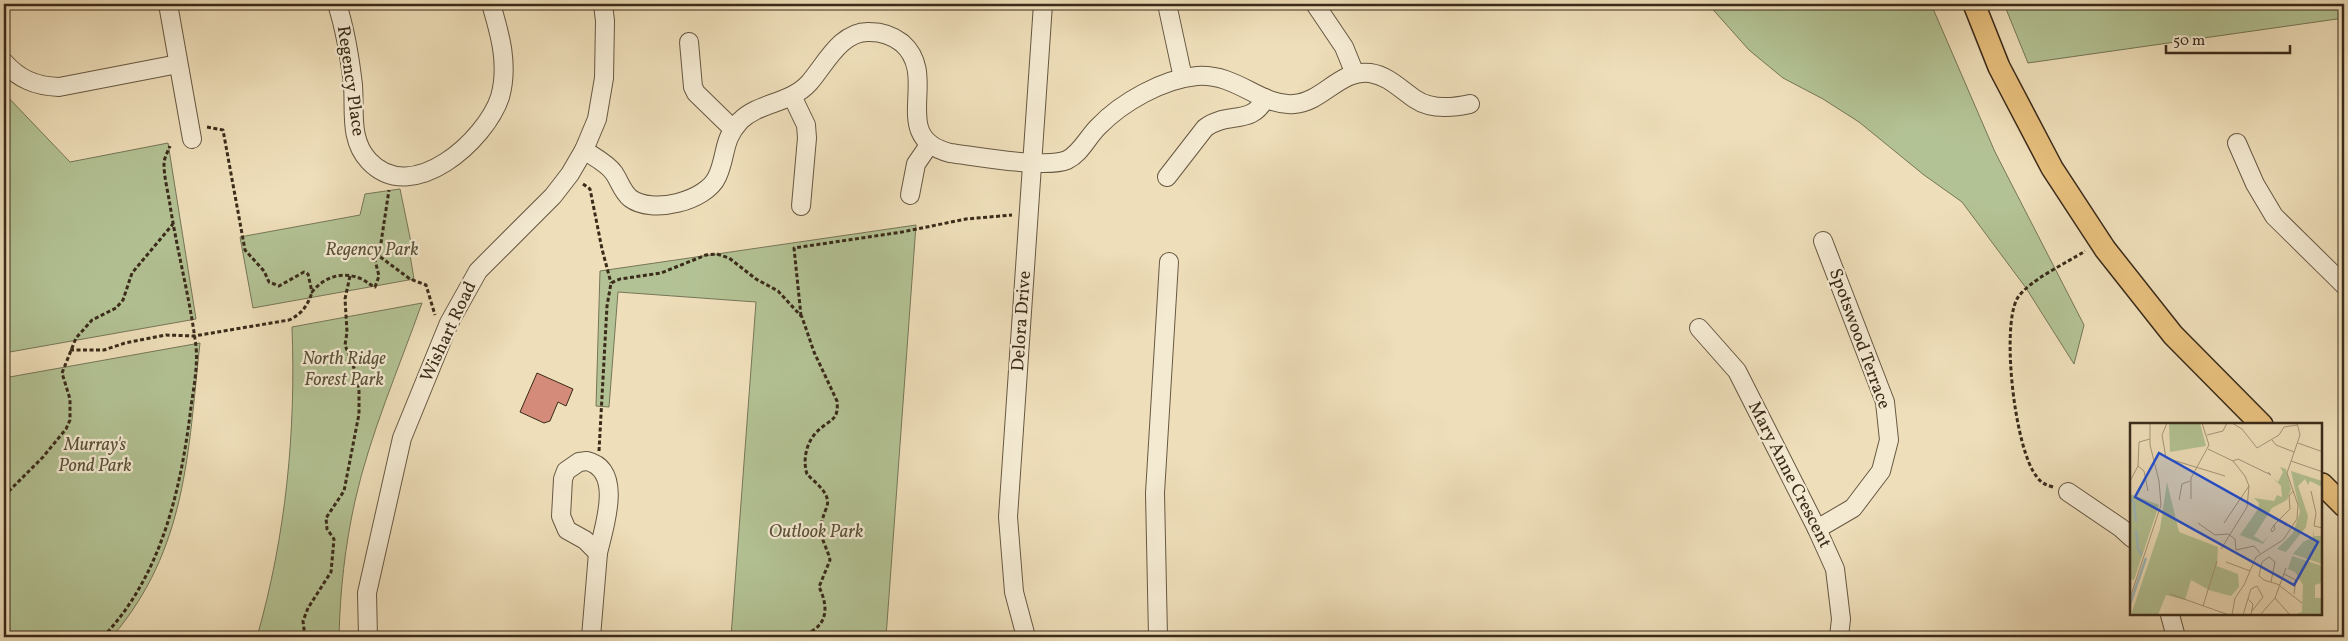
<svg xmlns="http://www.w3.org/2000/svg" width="2348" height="641" font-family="Vollkorn,serif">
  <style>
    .green { fill: #b3c294; stroke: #767657 }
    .building { fill: #d48b7a; stroke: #3a2b1a }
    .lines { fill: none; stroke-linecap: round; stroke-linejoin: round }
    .minor-casing { stroke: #675842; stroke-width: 20 }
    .major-casing { stroke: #3a2b1a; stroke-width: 24 }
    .path { stroke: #3a2b1a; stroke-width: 3; stroke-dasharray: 4 2.5; stroke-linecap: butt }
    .minor { stroke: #f4ead2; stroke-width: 18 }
    .major { stroke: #e7bf7c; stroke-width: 21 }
    .labels { text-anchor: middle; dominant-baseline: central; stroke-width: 4.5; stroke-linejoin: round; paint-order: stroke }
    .street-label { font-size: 18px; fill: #3a2b1a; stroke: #f4ead2 }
    .park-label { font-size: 18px; font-style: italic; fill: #585138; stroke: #f4ead2 }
    .inset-river { fill: none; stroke: #9ebaba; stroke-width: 2.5 }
    .inset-road { fill: none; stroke: #a69679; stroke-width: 1 }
    .view { fill: #1d4ed8; fill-opacity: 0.15; stroke: #1d4ed8; stroke-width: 2.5 }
    .inset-edge { fill: none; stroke: #3a2b1a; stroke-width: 2.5 }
  </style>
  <rect width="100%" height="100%" fill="#eedeb9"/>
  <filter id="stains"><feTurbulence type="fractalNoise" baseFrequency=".004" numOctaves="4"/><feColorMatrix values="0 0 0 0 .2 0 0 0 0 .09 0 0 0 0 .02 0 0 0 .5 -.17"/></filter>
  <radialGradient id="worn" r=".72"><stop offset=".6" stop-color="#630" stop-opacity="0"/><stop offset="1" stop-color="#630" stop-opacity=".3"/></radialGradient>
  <g class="green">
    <path d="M 1708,4 L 1931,4 L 1995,152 L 2084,325 L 2074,364 L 2026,288 L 1962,202 L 1924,175 L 1859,122 L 1823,99 L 1783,78 L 1749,50 Z"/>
    <path d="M 2004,4 L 2344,4 L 2344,18 L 2028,63 Z"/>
    <path d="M 4,93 L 70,162 L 168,143 L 196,319 L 4,353 Z"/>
    <path d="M 400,189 L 412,247 L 410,255 L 414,279 L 253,308 L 240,237 L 360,215 L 365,194 Z"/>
    <path d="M 916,225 L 886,637 L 731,637 L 756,302 L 618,292 L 609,407 L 596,406 L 600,271 Z"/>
    <path d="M 422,303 C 399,368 370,434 355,501 C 345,546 340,591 339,637 L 257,637 C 286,535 296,432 292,327 Z"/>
    <path d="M 200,343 C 188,452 187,549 112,637 L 4,637 L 4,378 Z"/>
  </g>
  <path class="building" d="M 537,373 L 573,389 L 566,406 L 558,402 L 550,421 L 544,423 L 520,412 Z"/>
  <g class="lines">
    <defs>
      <g id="minor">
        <path d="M 168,4 L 192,139"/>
        <path d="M 337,4 C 345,29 350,59 353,85 C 355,111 349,140 369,161 C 412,207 486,140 500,97 C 509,65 500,34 491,4"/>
        <path d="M 1167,4 L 1183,78"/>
        <path d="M 1315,4 L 1344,47 L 1355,74"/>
        <path d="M 689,42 L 693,87 L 696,93 L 733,129"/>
        <path d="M 4,62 C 19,79 35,86 59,87 L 178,64"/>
        <path d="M 792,96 L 806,125 L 807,138 L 801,206"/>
        <path d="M 2237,143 L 2255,184 L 2274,216 L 2344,285"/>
        <path d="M 584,150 C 594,157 607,163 614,173 C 620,182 622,191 630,198 C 652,215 706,201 717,177 C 727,156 722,140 740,121 C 759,102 790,104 809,83 C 825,65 841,30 870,32 C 882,32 893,36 902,43 C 941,77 887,137 950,153 C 975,156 1046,169 1067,160 C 1081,153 1087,138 1098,127 C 1122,102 1163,79 1197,76 C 1237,73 1261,107 1294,104 C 1323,102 1340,69 1370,73 C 1389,76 1400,89 1415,99 C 1431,110 1452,108 1470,104"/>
        <path d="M 1167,177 L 1205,128 C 1227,111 1253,126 1265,98"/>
        <path d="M 910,195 L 916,164 L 929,145"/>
        <path d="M 1699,328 L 1737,371 L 1817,529 L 1835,569 L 1841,619 L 1839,637"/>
        <path d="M 587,461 C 624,470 604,527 598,553 L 585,540 L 567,530 L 561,516 L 563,479 L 566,471 L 579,462 Z"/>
        <path d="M 2068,492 L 2121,528 L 2132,538"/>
        <path d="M 1817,529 L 1853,508 L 1881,471 L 1889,440 L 1885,402 L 1823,241"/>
        <path d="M 2170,615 L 2176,637"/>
        <path d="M 368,637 L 367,593 L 402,438 L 449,323 L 478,271 L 553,196 L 570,174 L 584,150 L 597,119 L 604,78 L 605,21 L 603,4"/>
        <path d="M 591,637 L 598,553"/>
        <path d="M 1026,637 L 1014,592 L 1008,517 L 1043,4"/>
        <path d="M 1158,637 L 1155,493 L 1169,262"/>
      </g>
      <g id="major">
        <path d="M 1974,4 L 1999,67 L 2052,168 L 2105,249 L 2173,335 L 2262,425"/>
        <path d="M 2322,484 L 2344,506"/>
      </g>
    </defs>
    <use href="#minor" class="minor-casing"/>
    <use href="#major" class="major-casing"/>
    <g class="path">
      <path d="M 207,127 L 223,130 L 245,250 L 264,271 L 269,282 L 279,286 L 304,272 L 308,274 L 312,292 C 325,276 343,271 362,279 C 367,282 370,285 375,287 L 379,276 L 374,256 L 379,256 L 410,279 L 426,285 L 435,315"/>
      <path d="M 583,184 L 590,189 L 602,249 L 611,283"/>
      <path d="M 379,256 L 389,190"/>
      <path d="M 801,316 L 794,248 L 902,232 L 966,219 L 1012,215"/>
      <path d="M 70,350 L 104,350 L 125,343 L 166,335 L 194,336 L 289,320 C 302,314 308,305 312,292"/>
      <path d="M 599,451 L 607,306 L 611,283 L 620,279 L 661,273 L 706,255 L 717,254 L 729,258 L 756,279 L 778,291 L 802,317 L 814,352 L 837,401 C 839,420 831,419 820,429 C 807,439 802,459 807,474 C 815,483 833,494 826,509 C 823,517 821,522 821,531 C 822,542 828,550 830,560 L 819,587 C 827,603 829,621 812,631 L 813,637"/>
      <path d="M 2053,487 C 2046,485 2041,483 2037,477 C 2015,451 2001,329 2017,299 C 2027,281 2067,263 2085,251"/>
      <path d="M 4,496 L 43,457 L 66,429 L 70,420 L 70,399 L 62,373 L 76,338 L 92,320 L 116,308 L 123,300 L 132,273 L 173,224"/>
      <path d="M 103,637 C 162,575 181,489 191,407 C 194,385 199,361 195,339 C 189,295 177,250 170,205 C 168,192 164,177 164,164 C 164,158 168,151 170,146"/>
      <path d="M 305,637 L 303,621 L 308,608 L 331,572 L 334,539 L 327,529 L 326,518 L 344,491 L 359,414 L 359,391 L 356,373 L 345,345 L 347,332 L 345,299 L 350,276"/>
    </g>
    <use href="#minor" class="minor"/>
    <use href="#major" class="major"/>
  </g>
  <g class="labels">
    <g class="street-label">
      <text transform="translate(350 81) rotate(82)">Regency Place</text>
      <text transform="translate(1022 321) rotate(-86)">Delora Drive</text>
      <text transform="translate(449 332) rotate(-65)">Wishart Road</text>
      <text transform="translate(1859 339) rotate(70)">Spotswood Terrace</text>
      <text transform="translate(1789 475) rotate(63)">Mary Anne Crescent</text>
    </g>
    <g class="park-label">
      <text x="372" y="250">Regency Park</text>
      <text x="344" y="359">North Ridge<tspan x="344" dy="21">Forest Park</tspan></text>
      <text x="95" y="445">Murray's<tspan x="95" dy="21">Pond Park</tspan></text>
      <text x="816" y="532">Outlook Park</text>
    </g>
  </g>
  <g transform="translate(2130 423)">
    <rect width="192" height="192" fill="#eedeb9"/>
    <path d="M 39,0 L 70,0 L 76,23 L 40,29 ZM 150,44 L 156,46 L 161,66 L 157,77 L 142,85 L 124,113 L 133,119 L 139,112 L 133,121 L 110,112 L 128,86 L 129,80 L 124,75 L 144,78 L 147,72 L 152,74 L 151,63 L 142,54 L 148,59 L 153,49 ZM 161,48 L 192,58 L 192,64 L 180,58 L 178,62 L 175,56 L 168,63 L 178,93 L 176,104 L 156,129 L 147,126 L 163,110 L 170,89 ZM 37,59 L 49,109 L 88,124 L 87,143 L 108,151 L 109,164 L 101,173 L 79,167 L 61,157 L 55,177 L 36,172 L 28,192 L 1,192 L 30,106 ZM 0,71 L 29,82 L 4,157 L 0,156 ZM 184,107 L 184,113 L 192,113 L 192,141 L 163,131 L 173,119 L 183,114 ZM 162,133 L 192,143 L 191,160 L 185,162 L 185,175 L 192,175 L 192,192 L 163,192 L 172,189 L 173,162 L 165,149 L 158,146 Z" fill="#b3c294"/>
    <path class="inset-river" d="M 0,75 L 4,80 L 6,99M 6,107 L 8,126 L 12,132M 0,181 L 16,135"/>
    <path class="inset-road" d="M 37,0 L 32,12 L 36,35 L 95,53M 102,0 L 112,6 L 127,25 L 149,12 L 154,4 L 167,2M 77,12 L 93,8 L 97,0M 142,17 L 146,22 L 164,29M 168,20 L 193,29M 78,26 L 103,38 L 115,53 L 119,63 L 117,84 L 91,126M 103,38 L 108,36 L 141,52 L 138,49M 161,38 L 193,49M 8,43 L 14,48 L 18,68M 0,58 L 8,43 L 9,19 L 20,16M 181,68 L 186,90 L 184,103 L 193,105M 61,76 L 61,55 L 79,22 L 72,0M 49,77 L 52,61 L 60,58M 68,100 L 85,112 L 98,111 L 105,116 L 106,127 L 124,123 L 130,130M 94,100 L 119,63M 144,102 L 160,86 L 159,73 L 163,68M 144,102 L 145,106 L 142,109 L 141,107 ZM 96,139 L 120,148M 154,151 L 166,157 L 164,171M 141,159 L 145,139 L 139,134 L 132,139 L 129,153 L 134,157 L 150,162M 150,163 L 172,180M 40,171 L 99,192M 0,175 L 31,82 L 29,58 L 20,22 L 20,0M 145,175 L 160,192M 118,176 L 123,181 L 121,192M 73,183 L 87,138M 102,192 L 105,175 L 114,162 L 126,134 L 153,117 L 167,96 L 168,82 L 157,50 L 170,12 L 167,0M 113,192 L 121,166 L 127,163 L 133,174 L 122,188M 130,192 L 145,175 L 156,145"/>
    <path class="view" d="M 29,30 L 188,119 L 164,162 L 5,74 Z"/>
    <rect width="192" height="192" class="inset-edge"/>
  </g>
  <rect width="2348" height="641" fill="none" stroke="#eedeb9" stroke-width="20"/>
  <rect x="5" y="5" width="2338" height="631" fill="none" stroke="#3a2b1a" stroke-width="2.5"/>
  <rect x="10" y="10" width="2328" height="621" fill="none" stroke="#3a2b1a"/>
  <path d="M2166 45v8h124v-8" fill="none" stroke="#3a2b1a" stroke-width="2.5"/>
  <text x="2173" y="45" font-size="15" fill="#3a2b1a" stroke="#f4ead2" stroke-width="4" paint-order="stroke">50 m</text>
  <rect width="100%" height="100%" filter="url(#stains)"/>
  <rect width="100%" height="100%" fill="url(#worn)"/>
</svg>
